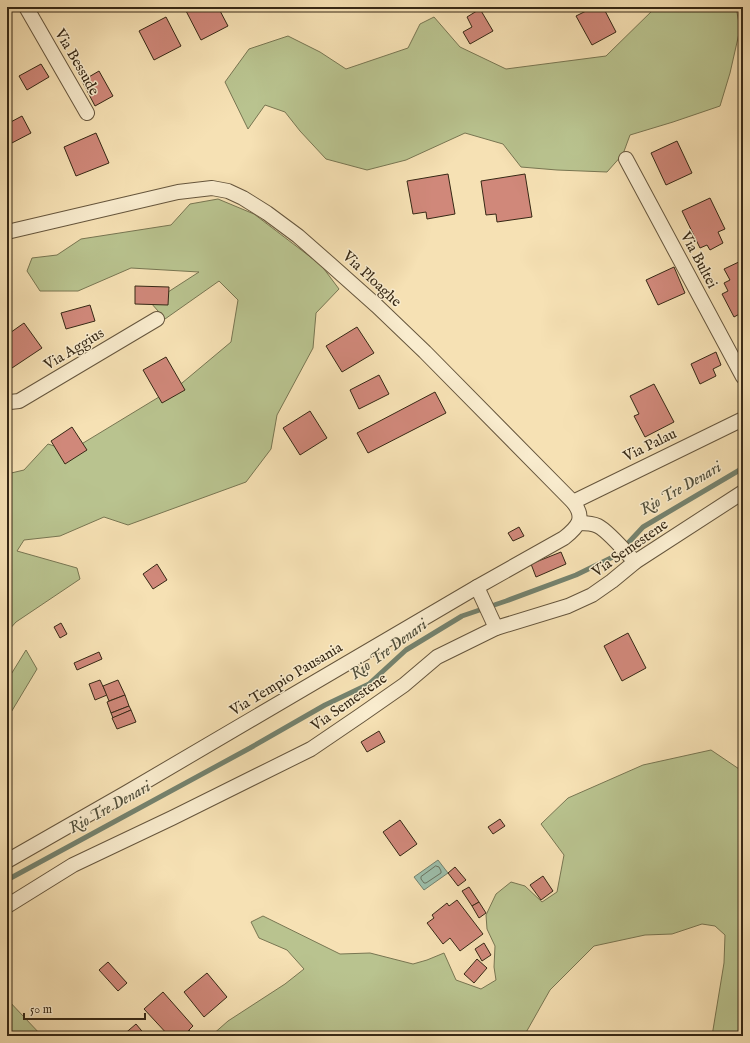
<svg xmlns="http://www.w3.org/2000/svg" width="750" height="1043" font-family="'IM FELL English',serif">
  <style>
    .green { fill: #b9c38f; stroke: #787652 }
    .water { fill: #9dbeaa; stroke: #74826e }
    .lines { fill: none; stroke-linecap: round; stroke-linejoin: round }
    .shore { stroke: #6a7360; stroke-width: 1 }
    .stream { stroke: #74826e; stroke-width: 5 }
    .building { fill: #d0887a; stroke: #362815 }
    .minor-casing { stroke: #66563d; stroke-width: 16 }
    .minor { stroke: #f9ecce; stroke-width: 14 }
    .labels { text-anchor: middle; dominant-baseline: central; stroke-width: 3; stroke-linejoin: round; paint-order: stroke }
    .street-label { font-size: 15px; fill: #362815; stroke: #f9ecce }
    .water-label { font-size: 16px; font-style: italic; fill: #504e3a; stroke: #f9ecce }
  </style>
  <rect width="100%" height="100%" fill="#f6e1b4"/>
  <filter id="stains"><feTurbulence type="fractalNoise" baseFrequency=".005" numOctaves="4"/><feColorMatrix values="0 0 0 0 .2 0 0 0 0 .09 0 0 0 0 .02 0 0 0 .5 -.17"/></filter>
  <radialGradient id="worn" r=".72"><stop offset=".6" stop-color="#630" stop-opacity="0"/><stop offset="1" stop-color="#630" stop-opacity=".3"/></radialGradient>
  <g class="green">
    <path d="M 656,7 L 736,7 L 740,29 L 730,73 L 720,106 L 673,122 L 630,135 L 623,154 L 607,172 L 557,170 L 521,167 L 503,144 L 465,133 L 406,160 L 367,170 L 326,159 L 300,131 L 285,112 L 265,105 L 248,129 L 225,82 L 249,49 L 288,36 L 320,52 L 346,69 L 408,48 L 420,24 L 434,17 L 460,47 L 506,69 L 606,56 Z"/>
    <path d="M 218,199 L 254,214 L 321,265 L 339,289 L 316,313 L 313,348 L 277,415 L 271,449 L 246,482 L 128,525 L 104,517 L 60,536 L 24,540 L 17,551 L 77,568 L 80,579 L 16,622 L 7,632 L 7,474 L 24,470 L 48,444 L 70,451 L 182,383 L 231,342 L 238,300 L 219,281 L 165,319 L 151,303 L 199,272 L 131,268 L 78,291 L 40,291 L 27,271 L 32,258 L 57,255 L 81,239 L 171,225 L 190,204 Z"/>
    <path d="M 26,650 L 37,669 L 7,719 L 7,672 L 10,676 Z"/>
    <path d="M 711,750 L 742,771 L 743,771 L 743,876 L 740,877 L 743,882 L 743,1036 L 712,1036 L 724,963 L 725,935 L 715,926 L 702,924 L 672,934 L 645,935 L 594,946 L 550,990 L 524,1036 L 211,1036 L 228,1021 L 285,984 L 304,969 L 287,950 L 259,938 L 251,922 L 263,916 L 340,954 L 370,953 L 413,964 L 427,960 L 444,953 L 456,980 L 481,989 L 496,980 L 494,967 L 495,946 L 487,929 L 486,915 L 496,894 L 511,882 L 525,886 L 542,902 L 557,892 L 564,855 L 541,824 L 568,798 L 643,765 Z"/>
    <path d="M 7,999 L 42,1036 L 7,1036 Z"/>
  </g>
  <path class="water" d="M 438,860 L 448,873 L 424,890 L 414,877 Z"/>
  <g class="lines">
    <path class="shore" d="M 436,866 L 439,867 L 441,871 L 441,873 L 426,883 L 424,883 L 421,879 L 421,877 Z"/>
    <path class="stream" d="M 7,880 L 77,842 L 250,748 L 325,705 L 369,684 L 406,650 L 462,616 L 506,601 L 576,575 L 617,555 L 643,527 L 743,468"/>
  </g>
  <g class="building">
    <path d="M 189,7 L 218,7 L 228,26 L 201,40 L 185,9 Z"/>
    <path d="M 594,7 L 603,7 L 616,32 L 592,45 L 576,16 Z"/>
    <path d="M 480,9 L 493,31 L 470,44 L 463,32 L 472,27 L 467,17 Z"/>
    <path d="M 166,17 L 181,46 L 154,60 L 139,31 Z"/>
    <path d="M 41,64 L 49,77 L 27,90 L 19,76 Z"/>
    <path d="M 99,71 L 113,96 L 95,106 L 82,81 Z"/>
    <path d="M 22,116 L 31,133 L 8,145 L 7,143 L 7,124 Z"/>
    <path d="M 96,133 L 109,163 L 76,176 L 64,147 Z"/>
    <path d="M 677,141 L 692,173 L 666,185 L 651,153 Z"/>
    <path d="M 448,174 L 455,214 L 427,219 L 426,212 L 413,214 L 407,181 Z"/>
    <path d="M 525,174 L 532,217 L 497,222 L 496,214 L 486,215 L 481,181 Z"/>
    <path d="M 710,198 L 725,229 L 718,232 L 723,243 L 710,250 L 707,245 L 700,248 L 682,211 Z"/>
    <path d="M 743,260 L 743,312 L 734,317 L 722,294 L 728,291 L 724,283 L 730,280 L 724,269 Z"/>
    <path d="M 674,267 L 685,293 L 658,305 L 646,280 Z"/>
    <path d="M 135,286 L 169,287 L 168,305 L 135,304 Z"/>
    <path d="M 90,305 L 95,321 L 66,329 L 61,313 Z"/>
    <path d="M 24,323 L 42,348 L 12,368 L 7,361 L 7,335 Z"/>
    <path d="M 357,327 L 374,353 L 342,372 L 326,346 Z"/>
    <path d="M 716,352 L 721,365 L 713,369 L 716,376 L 700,384 L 691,364 Z"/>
    <path d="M 166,357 L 185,390 L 162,403 L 143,370 Z"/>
    <path d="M 379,375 L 389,394 L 359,409 L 350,390 Z"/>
    <path d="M 654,384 L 674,422 L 645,437 L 634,416 L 639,414 L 630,396 Z"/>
    <path d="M 435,392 L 446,413 L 368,453 L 357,433 Z"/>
    <path d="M 310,411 L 327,438 L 300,455 L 283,428 Z"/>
    <path d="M 72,427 L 87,450 L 65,464 L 51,441 Z"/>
    <path d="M 519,527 L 524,536 L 513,541 L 508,533 Z"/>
    <path d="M 561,552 L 566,564 L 536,577 L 531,564 Z"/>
    <path d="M 157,564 L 167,580 L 153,589 L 143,574 Z"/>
    <path d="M 61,623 L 67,634 L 60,638 L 54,627 Z"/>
    <path d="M 628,633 L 646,668 L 622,681 L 604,646 Z"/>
    <path d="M 99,652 L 102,659 L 77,670 L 74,663 Z"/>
    <path d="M 100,680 L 107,695 L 95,700 L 89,684 Z"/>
    <path d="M 118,680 L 125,695 L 109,701 L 103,686 Z"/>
    <path d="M 125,695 L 129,706 L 111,713 L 107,702 Z"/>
    <path d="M 129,706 L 131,710 L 113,718 L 111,713 Z"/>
    <path d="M 131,710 L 136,722 L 117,729 L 112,718 Z"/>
    <path d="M 379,731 L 385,742 L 367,752 L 361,742 Z"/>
    <path d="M 500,819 L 505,826 L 493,834 L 488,827 Z"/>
    <path d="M 400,820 L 417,844 L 400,856 L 383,832 Z"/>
    <path d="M 455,867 L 466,880 L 458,886 L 448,873 Z"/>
    <path d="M 543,876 L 553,891 L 541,900 L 530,885 Z"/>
    <path d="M 469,887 L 479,902 L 472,906 L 462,891 Z"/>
    <path d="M 457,900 L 483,934 L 460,951 L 450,938 L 443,944 L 427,923 L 434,918 L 432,915 L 447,903 L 449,906 Z"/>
    <path d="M 479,902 L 486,913 L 479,918 L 472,906 Z"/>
    <path d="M 484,943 L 491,955 L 482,961 L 475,949 Z"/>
    <path d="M 477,959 L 487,968 L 474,983 L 464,974 Z"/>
    <path d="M 108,962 L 127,983 L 118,991 L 99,970 Z"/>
    <path d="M 207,973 L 227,997 L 204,1017 L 184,992 Z"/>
    <path d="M 163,992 L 193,1026 L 183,1036 L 169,1036 L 144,1009 Z"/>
    <path d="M 136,1024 L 146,1036 L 122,1036 Z"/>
    <path d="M 189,1030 L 194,1036 L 183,1036 Z"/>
  </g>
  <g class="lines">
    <defs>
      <g id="minor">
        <path d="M 26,7 L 87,113"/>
        <path d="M 626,159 L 743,377"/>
        <path d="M 7,232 L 178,192 L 212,188 L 228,191 L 243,198 L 267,213 L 298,236 L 331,265 L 377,306 L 425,352 L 573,502 C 586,518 578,527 564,538 L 477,587 L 126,793 L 7,861"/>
        <path d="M 7,400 L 10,402 L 19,401 L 157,319"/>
        <path d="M 573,502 L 743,419"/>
        <path d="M 579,523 C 585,523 592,523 598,526 C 608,531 626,552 635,562"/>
        <path d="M 477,587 L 496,628"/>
        <path d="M 7,906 L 73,865 L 172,818 L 311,749 L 361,715 L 404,685 L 437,657 L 496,628 L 568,606 L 592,595 L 612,581 L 635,562 L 743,492"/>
      </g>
    </defs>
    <use href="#minor" class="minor-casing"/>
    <use href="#minor" class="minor"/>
  </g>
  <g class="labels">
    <g class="street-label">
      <text transform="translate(77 62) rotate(60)">Via Bessude</text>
      <text transform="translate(699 260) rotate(62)">Via Bultei</text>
      <text transform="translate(372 279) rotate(43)">Via Ploaghe</text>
      <text transform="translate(74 349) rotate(-31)">Via Aggius</text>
      <text transform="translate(650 445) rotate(-26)">Via Palau</text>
      <text transform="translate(630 548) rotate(-35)">Via Semestene</text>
      <text transform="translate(286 679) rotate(-31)">Via Tempio Pausania</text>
      <text transform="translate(349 702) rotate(-35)">Via Semestene</text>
    </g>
    <g class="water-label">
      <text transform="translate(681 489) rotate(-30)">Rio Tre Denari</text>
      <text transform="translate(389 650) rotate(-36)">Rio Tre Denari</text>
      <text transform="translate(110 808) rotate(-29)">Rio Tre Denari</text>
    </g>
  </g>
  <rect width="750" height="1043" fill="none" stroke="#f6e1b4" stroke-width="24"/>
  <rect x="8" y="8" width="734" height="1027" fill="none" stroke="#362815" stroke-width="2"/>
  <rect x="12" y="12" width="726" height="1019" fill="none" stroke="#362815"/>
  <path d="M24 1013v6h121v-6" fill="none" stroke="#362815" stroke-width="2"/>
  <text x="30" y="1013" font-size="12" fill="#362815" stroke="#f9ecce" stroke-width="3" paint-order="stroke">50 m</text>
  <rect width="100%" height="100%" filter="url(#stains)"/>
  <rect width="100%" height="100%" fill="url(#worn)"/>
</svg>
